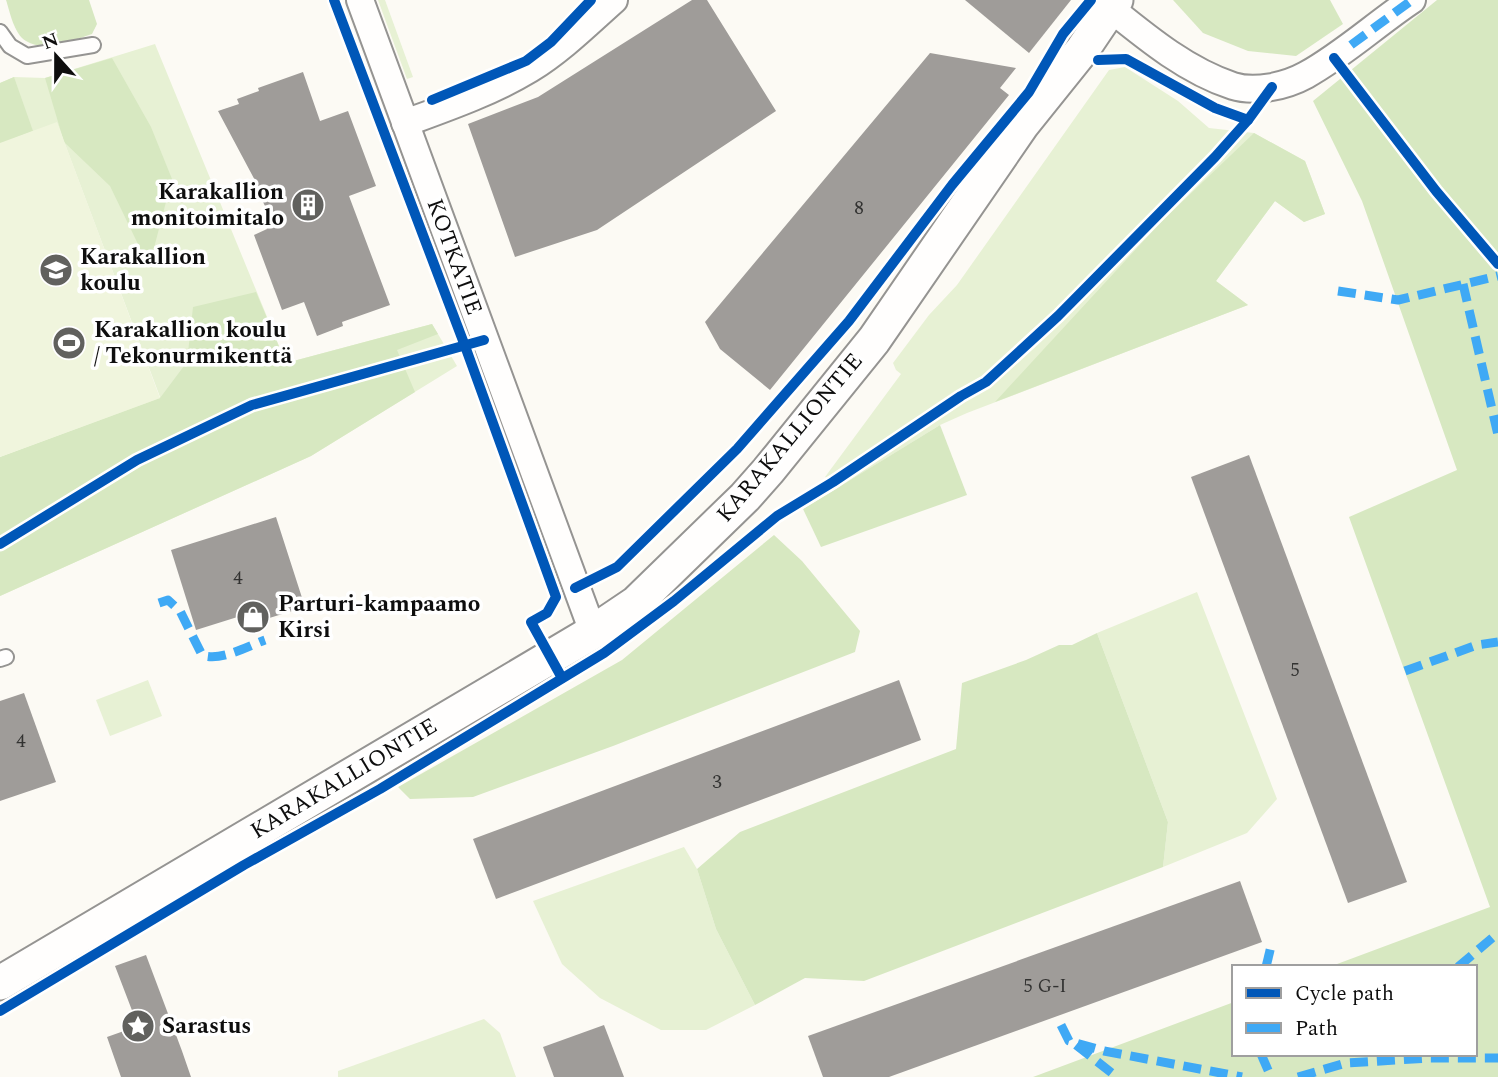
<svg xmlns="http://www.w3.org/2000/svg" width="1498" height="1077" font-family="Spectral,serif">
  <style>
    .green { fill: #e7f1d4 }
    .forest { fill: #d7e8c1 }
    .pitch { fill: #f0f5dd }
    .building { fill: #9f9c99 }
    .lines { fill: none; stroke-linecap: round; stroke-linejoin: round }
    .service-casing { stroke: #959492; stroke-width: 18 }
    .minor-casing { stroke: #959492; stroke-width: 30 }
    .tertiary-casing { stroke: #959492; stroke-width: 37 }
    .service { stroke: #fffefd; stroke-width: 14 }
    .minor { stroke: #fffefd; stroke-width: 26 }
    .tertiary { stroke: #fffefd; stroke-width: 33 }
    .quiet { stroke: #3fa9f5; stroke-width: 9; stroke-dasharray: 18 9; stroke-linecap: butt }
    .cycleway-casing { stroke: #fff; stroke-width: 15 }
    .cycleway { stroke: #0057b8; stroke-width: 10 }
    .labels { text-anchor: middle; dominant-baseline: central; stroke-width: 7; stroke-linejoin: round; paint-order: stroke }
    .number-label { font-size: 19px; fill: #323231 }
    .poi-label { font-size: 23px; font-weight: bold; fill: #0e0e0e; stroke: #fff; text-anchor: start }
    .street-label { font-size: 23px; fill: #0e0e0e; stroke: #fff }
  </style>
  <rect width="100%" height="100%" fill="#fcfaf4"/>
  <g class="green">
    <path d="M 378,0 L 385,0 L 413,77 L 407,79 Z"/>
    <path d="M 155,44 L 286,363 L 432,324 L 457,366 L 311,456 L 0,596 L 0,457 L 160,397 L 57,123 L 0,143 L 0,83 L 14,77 L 45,78 Z"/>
    <path d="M 1125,67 L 1178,101 L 1209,128 L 1254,133 L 1305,161 L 1325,214 L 1304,222 L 1275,201 L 1216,281 L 1248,305 L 967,413 L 940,425 L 841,486 L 825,477 L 901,374 L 896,370 L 893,363 L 929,315 L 957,285 L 1109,70 Z"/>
    <path d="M 1197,592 L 1277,799 L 1247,833 L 1163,867 L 1168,822 L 1097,633 Z"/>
    <path d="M 148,680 L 162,716 L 110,736 L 96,700 Z"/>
    <path d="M 684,847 L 697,869 L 716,929 L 755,1005 L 706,1030 L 661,1030 L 600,998 L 562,964 L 533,901 Z"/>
    <path d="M 484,1019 L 500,1033 L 516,1077 L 338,1077 L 338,1071 Z"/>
  </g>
  <g class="forest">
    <path d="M 6,0 L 89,0 L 97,24 L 92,34 C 73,40 45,53 26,41 C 14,34 10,12 6,0 Z"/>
    <path d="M 1173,0 L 1330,0 L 1343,24 L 1296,56 L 1248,51 L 1203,33 Z"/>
    <path d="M 1437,0 L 1498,0 L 1498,1077 L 1033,1077 L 1234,1002 L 1234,1054 L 1475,1054 L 1475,967 L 1329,967 L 1490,907 L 1349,517 L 1457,470 L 1362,201 L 1313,101 Z"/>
    <path d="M 112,58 L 151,127 L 172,179 L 149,267 L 110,186 L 64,142 L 45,78 Z"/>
    <path d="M 14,77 L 33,131 L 0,144 L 0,83 Z"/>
    <path d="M 1254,133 L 1305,161 L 1325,214 L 1304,222 L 1275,201 L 1216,281 L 1248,305 L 995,402 L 1161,222 Z"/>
    <path d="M 256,292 L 286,363 L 432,324 L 438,334 L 397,350 L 415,392 L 311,456 L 0,596 L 0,457 L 160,398 L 187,362 L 193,307 Z"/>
    <path d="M 940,425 L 967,495 L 821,547 L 803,509 Z"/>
    <path d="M 774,535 L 802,561 L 860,631 L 855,652 L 613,746 L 473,797 L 410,799 L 398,787 L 622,660 Z"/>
    <path d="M 1097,633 L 1168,822 L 1163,867 L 864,981 L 805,978 L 755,1005 L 716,929 L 697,869 L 740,832 L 956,749 L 962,683 L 1026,660 L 1059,645 L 1072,645 Z"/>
  </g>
  <path class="pitch" d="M 57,122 L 160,398 L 0,457 L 0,143 Z"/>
  <g class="building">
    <path d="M 692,0 L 707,0 L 776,111 L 597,230 L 515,257 L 468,124 L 538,97 Z"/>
    <path d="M 965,0 L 1071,0 L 1029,53 Z"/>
    <path d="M 930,53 L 1016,68 L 1000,88 L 1009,95 L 770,390 L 720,349 L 705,322 Z"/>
    <path d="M 303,72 L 320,121 L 348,111 L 376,186 L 349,196 L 390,305 L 342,322 L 343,326 L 317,336 L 304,302 L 282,310 L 254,235 L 267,229 L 263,220 L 267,218 L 263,209 L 266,208 L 263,202 L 266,201 L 218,111 L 239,104 L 237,99 L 259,91 L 258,88 Z"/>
    <path d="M 1249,455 L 1407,882 L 1348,903 L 1191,477 Z"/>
    <path d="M 276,517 L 305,607 L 250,624 L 247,614 L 196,630 L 171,550 Z"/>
    <path d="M 899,680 L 921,740 L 496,899 L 473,839 Z"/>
    <path d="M 24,693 L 56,782 L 0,801 L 0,701 Z"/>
    <path d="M 1240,881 L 1262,942 L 889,1077 L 823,1077 L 808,1036 Z"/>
    <path d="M 146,955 L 182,1051 L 191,1077 L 121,1077 L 107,1037 L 138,1026 L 115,966 Z"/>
    <path d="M 604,1025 L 624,1077 L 554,1077 L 543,1047 Z"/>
  </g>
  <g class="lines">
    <defs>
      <g id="service">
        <path d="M 0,32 L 10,46 L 27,56 L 93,45"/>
        <path d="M 0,659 L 6,657"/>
      </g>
      <g id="minor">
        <path d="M 360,0 L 593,632"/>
        <path d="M 1110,8 C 1147,38 1187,71 1233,86 C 1255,93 1286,86 1306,75 C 1344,54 1376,24 1412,0"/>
        <path d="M 405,123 C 446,108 492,92 530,69 C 561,50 587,24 614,0"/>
      </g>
      <path id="tertiary" d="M 0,983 L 593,632 L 636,603 L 745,497 L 768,471 L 874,340 L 1022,125 L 1083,49 L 1116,0"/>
    </defs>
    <use href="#service" class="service-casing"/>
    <use href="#minor" class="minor-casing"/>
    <use href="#tertiary" class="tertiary-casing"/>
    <use href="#service" class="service"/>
    <use href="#minor" class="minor"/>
    <use href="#tertiary" class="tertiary"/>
    <g class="quiet">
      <path d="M 1351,45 L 1412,0"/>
      <path d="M 1463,284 L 1498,435"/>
      <path d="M 1338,291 L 1398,300 L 1498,276"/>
      <path d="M 159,603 L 168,600 L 180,611 L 202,655 C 220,662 248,646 265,640"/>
      <path d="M 1405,671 L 1477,645 L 1498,642"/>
      <path d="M 1266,967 L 1272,942"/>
      <path d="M 1458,967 L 1498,933"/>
      <path d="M 1061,1025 L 1069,1041 L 1104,1051 L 1242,1077"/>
      <path d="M 1076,1045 L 1117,1077"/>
      <path d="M 1261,1054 L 1271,1077"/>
      <path d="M 1298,1077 L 1346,1063 L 1430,1058 L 1498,1058"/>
    </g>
    <defs>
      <g id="cycleway">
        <path d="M 334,0 L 465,346 L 556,597 L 547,613 L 531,622 L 562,678"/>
        <path d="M 1334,58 L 1436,191 L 1498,264"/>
        <path d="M 1098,60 L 1126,59 L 1215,108 L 1248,120"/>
        <path d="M 432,100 L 526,61 L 551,42 L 591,0"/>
        <path d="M 0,544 L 137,460 L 252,405 L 484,340"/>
        <path d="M 575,588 L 617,567 L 737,449 L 849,321 L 952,185 L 1029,92 L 1063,34 L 1091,0"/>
        <path d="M 0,1011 L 244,865 L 380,789 L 604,653 L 674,601 L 777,516 L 833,482 L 961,396 L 986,382 L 1058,316 L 1215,157 L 1248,120 L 1272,87"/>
      </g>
    </defs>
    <use href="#cycleway" class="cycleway-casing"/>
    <use href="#cycleway" class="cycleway"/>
  </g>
  <defs>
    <symbol id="building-disc" viewBox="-11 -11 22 22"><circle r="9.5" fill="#61615e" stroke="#fff"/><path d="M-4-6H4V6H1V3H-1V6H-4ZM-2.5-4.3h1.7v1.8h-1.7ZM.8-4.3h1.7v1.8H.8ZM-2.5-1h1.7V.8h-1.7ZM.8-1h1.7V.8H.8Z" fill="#fff"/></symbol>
    <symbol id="school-disc" viewBox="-11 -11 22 22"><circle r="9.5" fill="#61615e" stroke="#fff"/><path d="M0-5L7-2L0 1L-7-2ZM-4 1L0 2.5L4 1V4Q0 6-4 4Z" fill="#fff"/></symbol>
    <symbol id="stadium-disc" viewBox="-11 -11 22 22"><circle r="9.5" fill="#61615e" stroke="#fff"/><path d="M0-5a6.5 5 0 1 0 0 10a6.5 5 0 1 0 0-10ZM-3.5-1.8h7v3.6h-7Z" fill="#fff"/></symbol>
    <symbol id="shop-disc" viewBox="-11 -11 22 22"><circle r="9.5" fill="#61615e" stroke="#fff"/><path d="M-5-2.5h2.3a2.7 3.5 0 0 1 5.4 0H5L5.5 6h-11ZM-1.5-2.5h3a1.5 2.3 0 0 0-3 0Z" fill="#fff"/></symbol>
    <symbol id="sight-disc" viewBox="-11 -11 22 22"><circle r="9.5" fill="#61615e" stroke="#fff"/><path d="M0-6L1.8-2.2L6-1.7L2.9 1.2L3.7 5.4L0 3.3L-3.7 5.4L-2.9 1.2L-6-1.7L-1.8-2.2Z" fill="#fff"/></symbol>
  </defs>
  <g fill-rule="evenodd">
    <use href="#building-disc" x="289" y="186" width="38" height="38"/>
    <use href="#school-disc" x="37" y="251" width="38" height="38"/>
    <use href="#stadium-disc" x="50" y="324" width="38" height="38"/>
    <use href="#shop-disc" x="234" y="598" width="38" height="38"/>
    <use href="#sight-disc" x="119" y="1007" width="38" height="38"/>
  </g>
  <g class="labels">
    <g class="number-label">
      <text x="859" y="208">8</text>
      <text x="238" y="578">4</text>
      <text x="1295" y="670">5</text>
      <text x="21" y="741">4</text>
      <text x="717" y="782">3</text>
      <text x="1045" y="986">5 G-I</text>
    </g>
    <g class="poi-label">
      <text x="284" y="192" text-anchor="end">Karakallion<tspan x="284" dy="26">monitoimitalo</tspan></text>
      <text x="80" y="257">Karakallion<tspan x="80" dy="26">koulu</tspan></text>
      <text x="94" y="330">Karakallion koulu<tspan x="94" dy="26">/ Tekonurmikenttä</tspan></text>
      <text x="278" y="604">Parturi-kampaamo<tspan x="278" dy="26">Kirsi</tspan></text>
      <text x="162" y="1026">Sarastus</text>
    </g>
    <g class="street-label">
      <text transform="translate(454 257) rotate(70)">KOTKATIE</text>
      <text transform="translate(790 438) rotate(-50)">KARAKALLIONTIE</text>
      <text transform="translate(344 779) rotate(-31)">KARAKALLIONTIE</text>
    </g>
  </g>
  <rect x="1232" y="965" width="245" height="91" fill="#ffffff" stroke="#9f9f9f" stroke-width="2"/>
  <rect x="1246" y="988" width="35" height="10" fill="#0057b8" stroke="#9f9f9f" stroke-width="2"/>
  <text x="1295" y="1000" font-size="21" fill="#0e0e0e">Cycle path</text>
  <rect x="1246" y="1023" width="35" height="10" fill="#3fa9f5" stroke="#9f9f9f" stroke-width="2"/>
  <text x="1295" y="1035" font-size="21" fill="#0e0e0e">Path</text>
  <g transform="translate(56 56) rotate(339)" stroke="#ffffff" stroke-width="5" paint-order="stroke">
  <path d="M0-5L12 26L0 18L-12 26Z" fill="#0e0e0e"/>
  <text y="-10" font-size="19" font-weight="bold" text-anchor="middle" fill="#0e0e0e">N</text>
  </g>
</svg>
